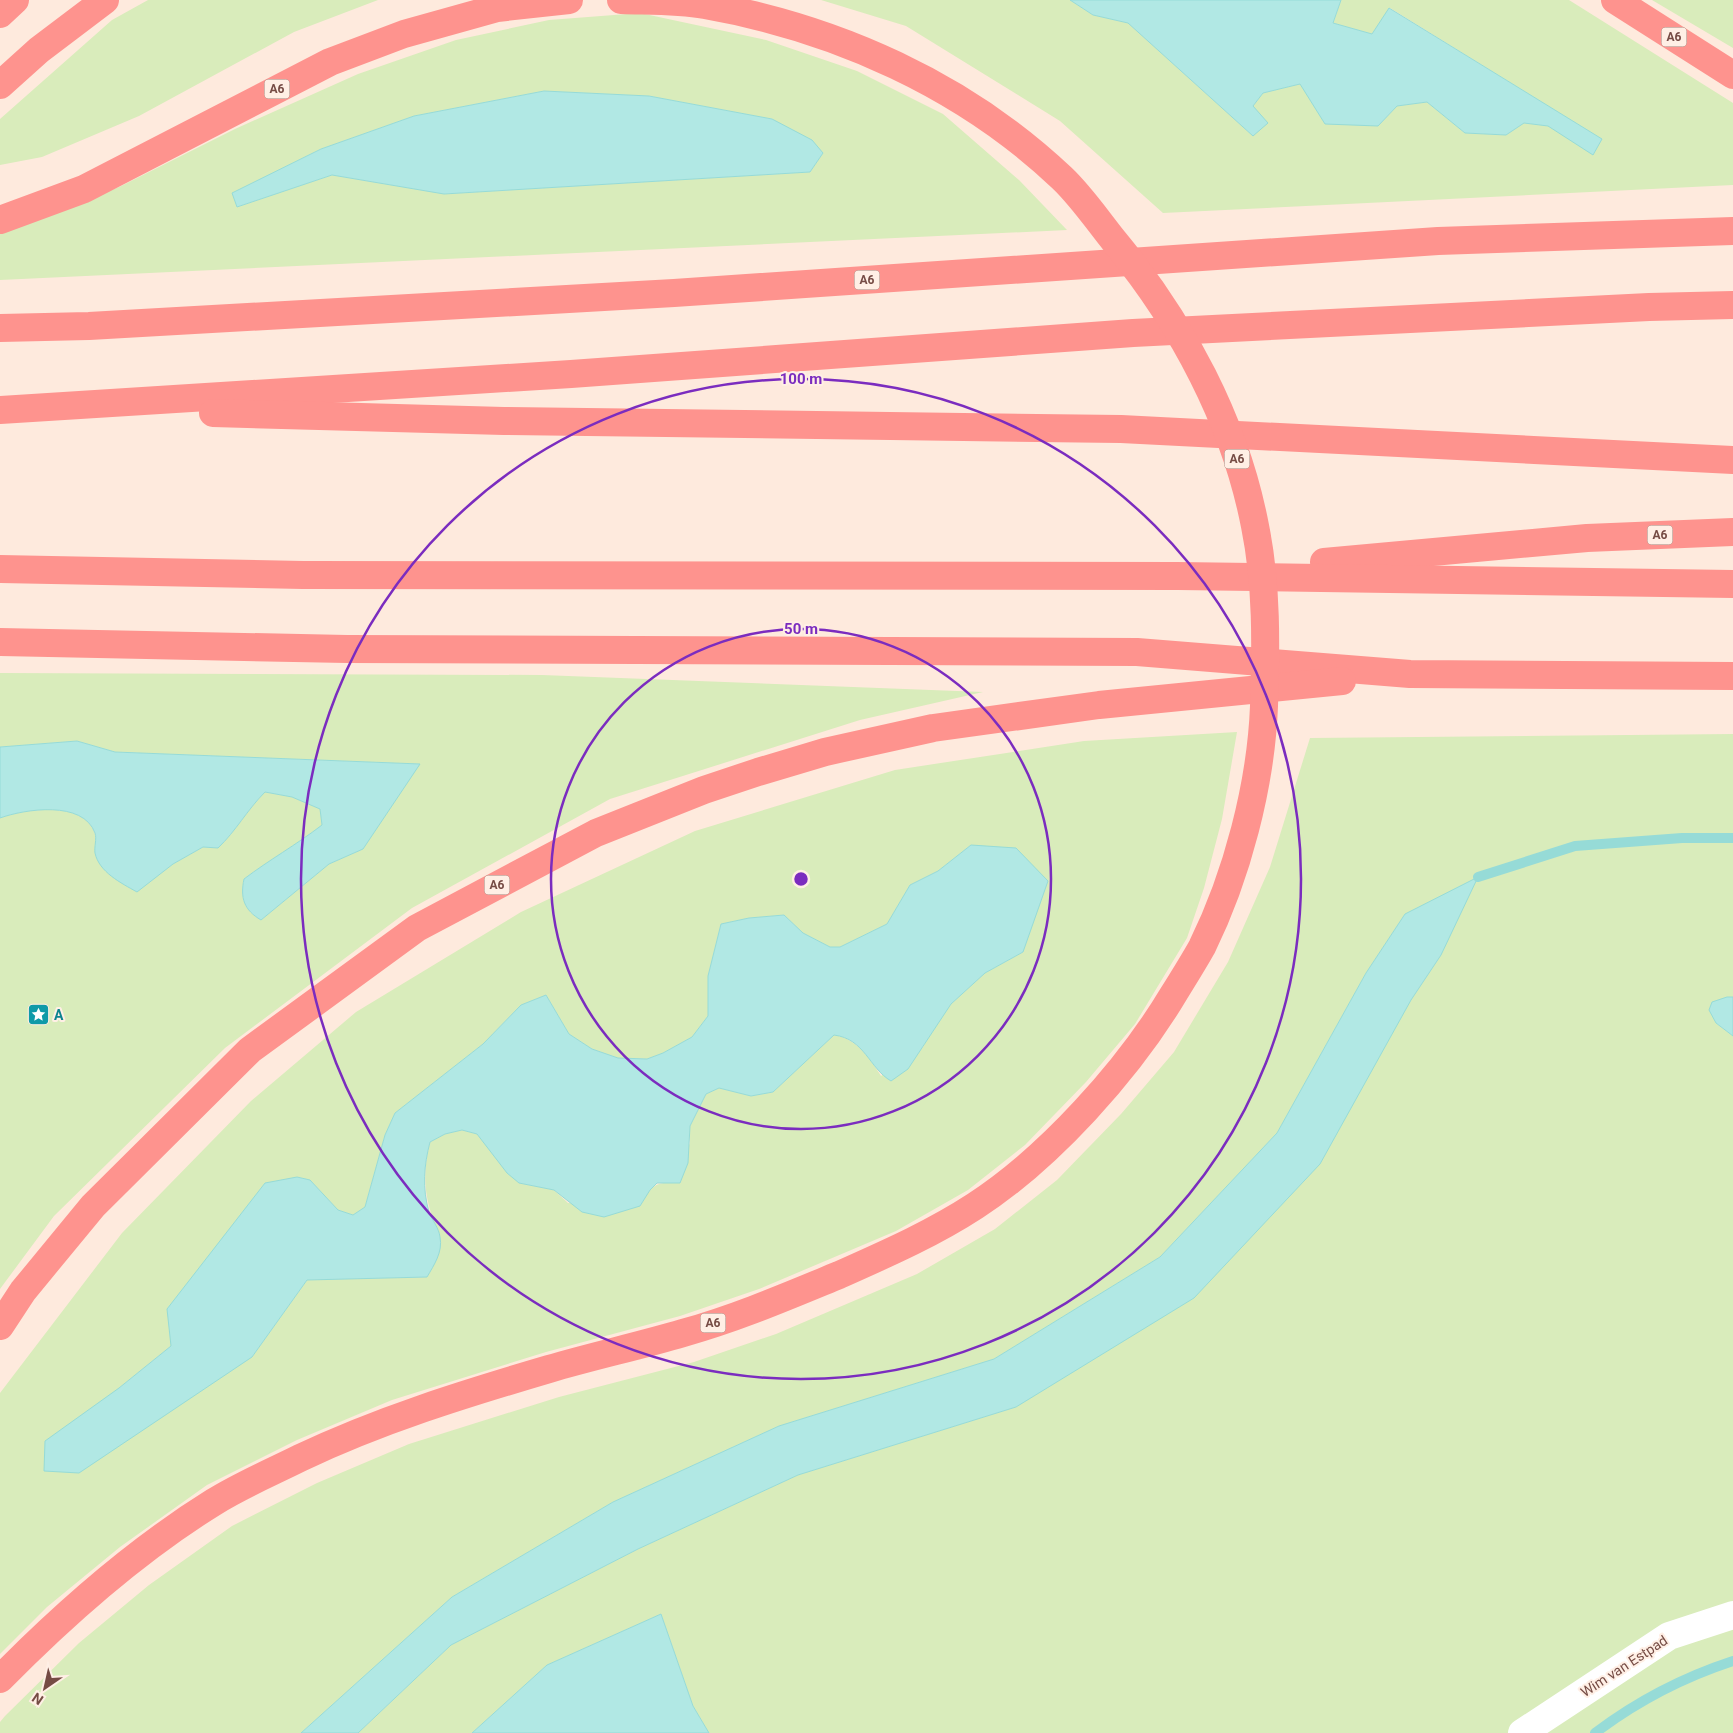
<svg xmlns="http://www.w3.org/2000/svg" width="1733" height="1733" font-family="Roboto,sans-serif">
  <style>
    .green { fill: #d9ecbb; fill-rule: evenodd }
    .water { fill: #b1e8e4; stroke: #96dbd7 }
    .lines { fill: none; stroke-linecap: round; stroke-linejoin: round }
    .stream { stroke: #96dbd7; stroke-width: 10 }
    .minor { stroke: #fff; stroke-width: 28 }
    .highway { stroke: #fe938e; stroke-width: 28 }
    .ring { fill: none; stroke: #7b2cbf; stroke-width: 2.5 }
    .labels { text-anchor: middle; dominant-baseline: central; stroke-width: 4; stroke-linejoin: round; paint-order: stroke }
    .shield { fill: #ffefe5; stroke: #9e7c74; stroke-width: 1 }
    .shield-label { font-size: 12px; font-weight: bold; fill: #754b44 }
    .culture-label { font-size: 14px; font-weight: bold; fill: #0d838f; stroke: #ffefe5; text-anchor: start }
    .street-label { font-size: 14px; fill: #754b44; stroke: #ffefe5 }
    .centre { fill: #7b2cbf; stroke: #ffefe5; stroke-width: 2.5 }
    .ring-label { font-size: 15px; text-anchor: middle; font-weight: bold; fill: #7b2cbf; stroke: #ffefe5; stroke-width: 4; stroke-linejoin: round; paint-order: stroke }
  </style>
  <rect width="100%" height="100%" fill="#feeadd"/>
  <g class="green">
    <path d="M 148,0 L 378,0 L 294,32 L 139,116 L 42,157 L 0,165 L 0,119 L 112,20 Z"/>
    <path d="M 821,0 L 1070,0 L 1093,15 L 1128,23 L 1253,136 L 1253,106 L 1263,93 L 1300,84 L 1378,126 L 1397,106 L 1427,102 L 1465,133 L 1506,135 L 1524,123 L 1549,126 L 1593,154 L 1601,139 L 1390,8 L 1372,34 L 1333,23 L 1341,0 L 1569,0 L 1733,103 L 1733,185 L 1163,213 L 1060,121 L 906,26 Z"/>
    <path d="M 1652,0 L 1733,0 L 1733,48 Z"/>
    <path d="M 640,13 L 766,40 L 857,71 L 943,114 L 1019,180 L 1067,230 L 0,280 L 0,233 L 119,187 L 235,129 L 358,74 L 456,40 L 549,20 ZM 544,91 L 649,96 L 772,119 L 823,153 L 810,172 L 445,194 L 332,175 L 237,207 L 233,193 L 321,149 L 414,116 Z"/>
    <path d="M 0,673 L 542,675 L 983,692 L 860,720 L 610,799 L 412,908 L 225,1048 L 54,1216 L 0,1289 L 0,818 C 25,809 85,800 95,834 C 97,839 95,848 95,853 L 137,891 L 173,864 L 203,847 L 218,848 C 236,831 247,810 265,792 L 292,797 L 320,809 L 322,825 C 297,845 269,860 244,879 C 240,898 244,910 261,920 L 329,864 L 363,849 L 419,764 L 115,752 L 77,741 L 0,747 Z"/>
    <path d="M 1237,732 L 1222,819 L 1204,888 L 1187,938 L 1135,1024 L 1086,1082 L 1025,1145 L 968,1190 L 896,1231 L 759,1289 L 680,1316 L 546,1352 L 392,1400 L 297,1440 L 207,1485 L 120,1547 L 47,1607 L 0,1654 L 0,1393 L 122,1233 L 251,1101 L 356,1012 L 521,912 L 695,831 L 895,770 L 1084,741 ZM 971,845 L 1023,952 L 985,973 L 951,1004 L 933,1027 L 923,1047 L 881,1076 C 870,1058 856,1038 834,1035 L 773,1092 L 751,1096 L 719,1088 L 706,1094 L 690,1126 L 690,1143 L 672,1182 C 652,1183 650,1189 640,1206 L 568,1203 L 554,1190 L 519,1183 L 477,1134 L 462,1130 L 445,1134 L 430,1142 C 421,1179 425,1202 440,1237 L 427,1277 L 307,1280 L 252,1357 L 119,1388 L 171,1346 L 297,1177 L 310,1180 L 338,1210 L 353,1215 L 365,1207 L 385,1135 L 395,1113 L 483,1044 L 521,1005 L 546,995 L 569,1034 L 592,1049 L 618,1058 L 647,1059 L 663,1053 L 692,1037 L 708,1016 L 708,976 L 721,924 L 749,918 L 784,915 L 803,933 L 830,947 L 840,947 L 887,924 L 910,885 L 938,871 Z"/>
    <path d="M 1733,734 L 1733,997 L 1727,997 L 1716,1023 L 1733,1036 L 1733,1733 L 709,1733 L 693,1706 L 661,1614 L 547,1665 L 472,1733 L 358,1733 L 451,1645 L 638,1549 L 798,1475 L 1016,1407 L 1411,1000 L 1441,955 L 1405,914 L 1366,973 L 1277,1133 L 1160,1257 L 994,1359 L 779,1426 L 613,1502 L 452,1597 L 301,1733 L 0,1733 L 0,1722 L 5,1716 L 79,1643 L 149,1585 L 232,1526 L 317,1483 L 409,1444 L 559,1397 L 694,1362 L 776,1334 L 917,1274 L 995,1229 L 1057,1180 L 1121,1114 L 1174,1052 L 1228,962 L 1270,867 L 1310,738 Z"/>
  </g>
  <g class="water">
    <path d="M 1070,0 L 1341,0 L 1333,23 L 1372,34 L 1389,8 L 1602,139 L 1593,155 L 1548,126 L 1524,123 L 1506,135 L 1465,133 L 1427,102 L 1397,106 L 1378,126 L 1325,124 L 1300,84 L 1263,93 L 1253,106 L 1268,123 L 1253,136 L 1128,23 L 1093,15 Z"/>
    <path d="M 544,91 L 649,96 L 772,119 L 812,140 L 823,153 L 810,172 L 444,194 L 332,175 L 237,207 L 232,193 L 321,149 L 414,116 Z"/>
    <path d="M 77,741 L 115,752 L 420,764 L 363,849 L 329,864 L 261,920 C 244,910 240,898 244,879 C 269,860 296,845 322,825 L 320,809 L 292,797 L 265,792 C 247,810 236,831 218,848 L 203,847 L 173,864 L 137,892 C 121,883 99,872 95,853 C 94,847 97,839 95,833 C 83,800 25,809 0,818 L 0,747 Z"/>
    <path d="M 971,845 L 1016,848 L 1048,881 L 1023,952 L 985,973 L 951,1004 L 908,1069 L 891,1081 C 869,1068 865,1039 834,1035 L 773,1092 L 751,1096 L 719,1088 L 706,1094 L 690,1126 L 688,1163 L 680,1183 L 657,1183 L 650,1190 L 640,1206 L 604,1217 L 582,1212 L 554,1190 L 519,1183 L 507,1173 L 477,1134 L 462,1130 L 445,1134 L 430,1142 C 424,1165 422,1188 429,1212 C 432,1220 439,1228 440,1237 C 443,1252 434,1265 427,1277 L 307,1280 L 252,1357 L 79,1473 L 44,1471 L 45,1441 L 119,1388 L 171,1346 L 167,1309 L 265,1183 L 297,1177 L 310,1180 L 338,1210 L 353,1215 L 365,1207 L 385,1135 L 395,1113 L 483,1044 L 521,1005 L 546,995 L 569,1034 L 592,1049 L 618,1058 L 647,1059 L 663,1053 L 692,1037 L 708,1016 L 708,976 L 721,924 L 749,918 L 784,915 L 803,933 L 830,947 L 840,947 L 887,924 L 910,885 L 938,871 Z"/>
    <path d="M 1478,877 L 1441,955 L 1411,1000 L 1320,1164 L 1194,1298 L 1016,1407 L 798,1475 L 638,1549 L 451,1645 L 358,1733 L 301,1733 L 452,1597 L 613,1502 L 779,1426 L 994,1359 L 1160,1257 L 1277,1133 L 1366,973 L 1405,914 Z"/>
    <path d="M 1727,997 L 1733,997 L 1733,1036 L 1716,1023 L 1709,1010 L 1712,1002 Z"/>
    <path d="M 661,1614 L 693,1706 L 709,1733 L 472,1733 L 547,1665 Z"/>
  </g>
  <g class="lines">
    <g class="stream">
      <path d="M 1478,877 L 1575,846 L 1682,838 L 1733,838"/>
      <path d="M 1595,1733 C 1636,1702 1684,1677 1733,1661"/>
    </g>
    <path class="minor" d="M 1522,1733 L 1669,1636 L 1733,1615"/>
    <g class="highway">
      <path d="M 1615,0 L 1733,75"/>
      <path d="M 0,14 L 15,0"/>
      <path d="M 0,85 L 39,50 L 105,0"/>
      <path d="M 0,220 L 84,189 L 330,62 L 404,34 L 497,8 L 569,0"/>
      <path d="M 0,328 L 89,326 L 674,293 L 1438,241 L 1733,231"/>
      <path d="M 0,410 L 571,374 L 1133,333 L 1649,307 L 1733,305"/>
      <path d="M 213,413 L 504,421 L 1121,429 L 1733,460"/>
      <path d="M 1324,562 L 1587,538 L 1733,532"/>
      <path d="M 0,569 L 303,575 L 1178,576 L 1733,584"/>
      <path d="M 0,642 L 347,649 L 1137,652 L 1410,674 L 1733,676"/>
      <path d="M 0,1326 L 23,1291 L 93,1206 L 250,1050 L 417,928 L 596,833 L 704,790 L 758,772 L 825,752 L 933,728 L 1099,705 L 1342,681"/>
      <path d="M 0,1679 C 65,1613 135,1551 214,1502 C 241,1485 272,1472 300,1458 C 380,1420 464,1394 549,1369 C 593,1356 639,1346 683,1333 C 737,1318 788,1296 839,1275 C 886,1254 932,1234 975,1206 C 1049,1158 1128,1070 1173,995 C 1183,979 1193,963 1202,947 C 1237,876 1261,785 1264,706 C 1266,646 1267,585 1255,526 C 1235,422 1182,323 1115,242 C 1098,221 1082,197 1062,178 C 964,85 836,28 705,5 C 678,0 649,1 621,0"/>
    </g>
  </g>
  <g class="ring">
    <circle cx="801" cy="879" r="250"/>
    <circle cx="801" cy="879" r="500"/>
  </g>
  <defs>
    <symbol id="sight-square" viewBox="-11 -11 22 22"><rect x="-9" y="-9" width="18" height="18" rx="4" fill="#0f9aa8" stroke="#ffefe5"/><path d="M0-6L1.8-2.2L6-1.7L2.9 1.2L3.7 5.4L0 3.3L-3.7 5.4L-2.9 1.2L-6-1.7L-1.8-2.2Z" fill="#fff"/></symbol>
  </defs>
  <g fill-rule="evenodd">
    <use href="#sight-square" x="26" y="1002" width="25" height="25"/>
  </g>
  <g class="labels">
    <g class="shield">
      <rect x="1661.5" y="27.5" width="25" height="19" rx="4"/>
      <rect x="264.5" y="79.5" width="25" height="19" rx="4"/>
      <rect x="854.5" y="270.5" width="25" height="19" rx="4"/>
      <rect x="1224.5" y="449.5" width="25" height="19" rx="4"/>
      <rect x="1647.5" y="525.5" width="25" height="19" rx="4"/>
      <rect x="484.5" y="875.5" width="25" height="19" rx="4"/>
      <rect x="700.5" y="1313.5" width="25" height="19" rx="4"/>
    </g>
    <g class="shield-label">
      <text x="1674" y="37">A6</text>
      <text x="277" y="89">A6</text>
      <text x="867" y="280">A6</text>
      <text x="1237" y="459">A6</text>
      <text x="1660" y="535">A6</text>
      <text x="497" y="885">A6</text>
      <text x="713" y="1323">A6</text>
    </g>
    <g class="culture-label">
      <text x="54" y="1015">A</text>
    </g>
    <g class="street-label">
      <text transform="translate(1624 1666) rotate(-33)">Wim van Estpad</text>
    </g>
  </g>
  <circle cx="801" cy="879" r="8" class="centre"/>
  <g class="ring-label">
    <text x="801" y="384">100 m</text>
    <text x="801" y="634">50 m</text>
  </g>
  <g transform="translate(45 1688) rotate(214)" stroke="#ffefe5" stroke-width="4" paint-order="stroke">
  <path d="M0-4L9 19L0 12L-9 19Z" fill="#754b44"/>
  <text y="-8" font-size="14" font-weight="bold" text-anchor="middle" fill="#754b44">N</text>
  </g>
</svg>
